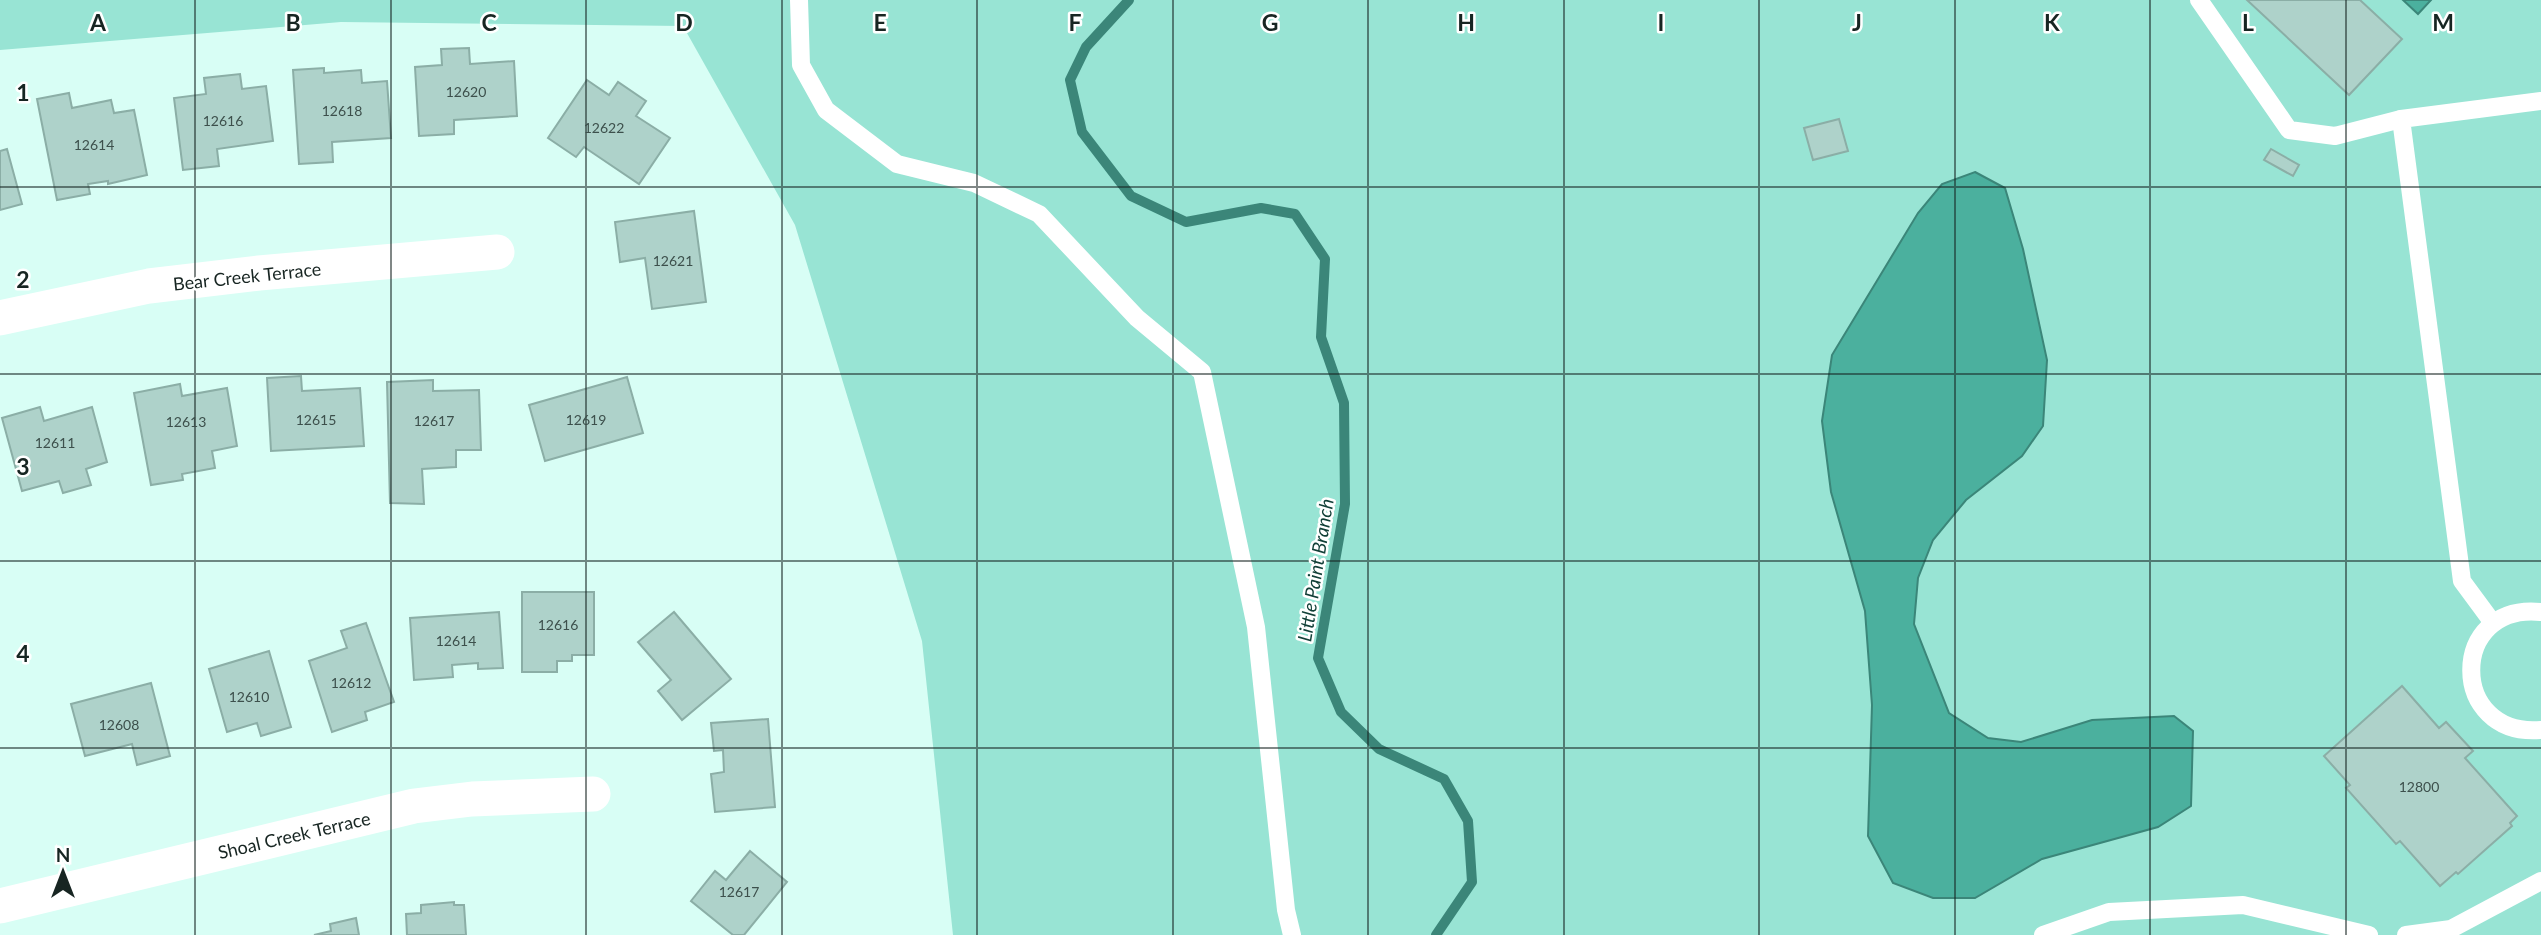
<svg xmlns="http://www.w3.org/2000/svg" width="2541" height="935" font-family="Lato,sans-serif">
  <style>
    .green { fill: #98e4d4 }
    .water { fill: #4bb09e; stroke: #3b8679; stroke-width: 2 }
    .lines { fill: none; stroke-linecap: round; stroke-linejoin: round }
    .stream { stroke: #3b8679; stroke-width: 10 }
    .building { fill: #aed2ca; stroke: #8baea6; stroke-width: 2 }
    .lane { stroke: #fff; stroke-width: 18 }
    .street { stroke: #fff; stroke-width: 35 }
    .grid { fill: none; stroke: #172522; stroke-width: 2; stroke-opacity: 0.55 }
    .labels { text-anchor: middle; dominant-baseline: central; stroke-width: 5; stroke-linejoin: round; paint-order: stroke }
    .number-label { font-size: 14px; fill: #3d504c }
    .street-label { font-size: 18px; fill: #172522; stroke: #fff }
    .water-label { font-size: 19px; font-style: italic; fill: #124038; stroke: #fff }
    .grid-label { font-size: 23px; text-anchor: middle; font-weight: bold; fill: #172522; stroke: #fff; stroke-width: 5; stroke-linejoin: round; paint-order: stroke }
  </style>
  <rect width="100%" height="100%" fill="#d8fef5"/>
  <path class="green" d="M 0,0 L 2541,0 L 2541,935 L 953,935 L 922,641 L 795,225 L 683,26 L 341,22 L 0,50 Z"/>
  <g class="water">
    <path d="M 2403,0 L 2431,0 L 2418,14 Z"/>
    <path d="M 1975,172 L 2005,188 L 2023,249 L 2047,360 L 2043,426 L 2022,456 L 1966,500 L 1933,540 L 1918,578 L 1914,624 L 1949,713 L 1988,738 L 2021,742 L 2092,720 L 2174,716 L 2193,731 L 2191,806 L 2158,827 L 2042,859 L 1975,898 L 1933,898 L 1893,883 L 1868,836 L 1872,705 L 1865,611 L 1831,492 L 1822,421 L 1832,355 L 1918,213 L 1942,184 Z"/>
  </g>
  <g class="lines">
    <path class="stream" d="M 1129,0 L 1086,47 L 1070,80 L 1082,132 L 1131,196 L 1186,222 L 1261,208 L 1295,214 L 1325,259 L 1321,337 L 1344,403 L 1345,504 L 1318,658 L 1341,712 L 1379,749 L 1444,779 L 1468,821 L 1472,882 L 1436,935"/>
  </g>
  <g class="building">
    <path d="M 2247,0 L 2360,0 L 2402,39 L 2349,95 Z"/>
    <path d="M 469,48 L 470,64 L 514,61 L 517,116 L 454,120 L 454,134 L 419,136 L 415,67 L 442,65 L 441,49 Z"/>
    <path d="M 324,68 L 324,73 L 361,70 L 362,83 L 387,81 L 391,138 L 332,142 L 333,162 L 299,164 L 293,70 Z"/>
    <path d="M 240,74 L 242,89 L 266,86 L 273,141 L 217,149 L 219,166 L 183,170 L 174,98 L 206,94 L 204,78 Z"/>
    <path d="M 587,80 L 609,95 L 618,82 L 646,101 L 636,116 L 670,138 L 639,184 L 584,147 L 576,157 L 548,138 Z"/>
    <path d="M 69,93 L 72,108 L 111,100 L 114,113 L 134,110 L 147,175 L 108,184 L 108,181 L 88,184 L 90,194 L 57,200 L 37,99 Z"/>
    <path d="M 1839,119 L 1848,151 L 1813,160 L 1804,128 Z"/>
    <path d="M 7,149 L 22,204 L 0,210 L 0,151 Z"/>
    <path d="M 2271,149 L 2299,165 L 2293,176 L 2264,160 Z"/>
    <path d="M 694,211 L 706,302 L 652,309 L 645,258 L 620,262 L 615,222 Z"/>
    <path d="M 301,376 L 302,391 L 360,388 L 364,446 L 271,451 L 267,378 Z"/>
    <path d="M 627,377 L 643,433 L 545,461 L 529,405 Z"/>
    <path d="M 433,380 L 433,391 L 479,390 L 481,450 L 456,450 L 456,467 L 422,469 L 424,504 L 390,503 L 387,382 Z"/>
    <path d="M 180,384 L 182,396 L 227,388 L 237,446 L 212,451 L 215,468 L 182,474 L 183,480 L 151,485 L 134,393 Z"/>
    <path d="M 40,407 L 44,421 L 92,407 L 107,462 L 86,469 L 91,485 L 63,493 L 59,481 L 22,491 L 2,418 Z"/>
    <path d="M 522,592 L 594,592 L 594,655 L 572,655 L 572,661 L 557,661 L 557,672 L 522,672 Z"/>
    <path d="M 499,612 L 503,668 L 478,669 L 478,663 L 452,665 L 453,677 L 414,680 L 410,618 Z"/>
    <path d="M 674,612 L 731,679 L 682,720 L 658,691 L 671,680 L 638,642 Z"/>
    <path d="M 366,623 L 394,702 L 365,712 L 367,720 L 332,732 L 309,661 L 347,648 L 341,631 Z"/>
    <path d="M 269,651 L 291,727 L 261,736 L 257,723 L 227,732 L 209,669 Z"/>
    <path d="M 151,683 L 170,756 L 137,765 L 132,744 L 85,756 L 71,704 Z"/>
    <path d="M 2402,686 L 2439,728 L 2446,722 L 2473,751 L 2465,758 L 2517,816 L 2510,823 L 2512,826 L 2458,874 L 2456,872 L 2440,886 L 2400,841 L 2396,844 L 2346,788 L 2350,785 L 2324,756 Z"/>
    <path d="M 768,719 L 775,807 L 715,812 L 711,774 L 724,772 L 723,750 L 714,751 L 711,723 Z"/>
    <path d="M 750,851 L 787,882 L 744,935 L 733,935 L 691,901 L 715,871 L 726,880 Z"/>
    <path d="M 454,902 L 454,905 L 464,905 L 466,935 L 407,935 L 406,914 L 421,913 L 421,905 Z"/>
    <path d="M 356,918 L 359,935 L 314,935 L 331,931 L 330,924 Z"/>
  </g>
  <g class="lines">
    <g class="lane">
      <path d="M 799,0 L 801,65 L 826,110 L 897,164 L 974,183 L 1039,214 L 1137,318 L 1202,372 L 1256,627 L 1286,910 L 1292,935"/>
      <path d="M 2199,0 L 2289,130 L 2335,136 L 2401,119"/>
      <path d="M 2541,612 C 2448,602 2448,738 2541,730"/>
      <path d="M 2493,623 L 2462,581 L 2401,119 L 2541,101"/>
      <path d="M 2043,935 L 2109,912 L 2243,905 L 2369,935"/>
      <path d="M 2406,935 L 2451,929 L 2541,881"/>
    </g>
    <g class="street">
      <path d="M 0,318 L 149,286 L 259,273 L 497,252"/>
      <path d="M 0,906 L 414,806 L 472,799 L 593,794"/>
    </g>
  </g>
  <path class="grid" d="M 195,0 L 195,935M 391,0 L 391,935M 586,0 L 586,935M 782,0 L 782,935M 977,0 L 977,935M 1173,0 L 1173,935M 1368,0 L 1368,935M 1564,0 L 1564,935M 1759,0 L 1759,935M 1955,0 L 1955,935M 2150,0 L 2150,935M 2346,0 L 2346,935M 0,187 L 2541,187M 0,374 L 2541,374M 0,561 L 2541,561M 0,748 L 2541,748"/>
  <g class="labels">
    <g class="number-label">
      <text x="466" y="91">12620</text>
      <text x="342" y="110">12618</text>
      <text x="223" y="120">12616</text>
      <text x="604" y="127">12622</text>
      <text x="94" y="144">12614</text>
      <text x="673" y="260">12621</text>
      <text x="316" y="419">12615</text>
      <text x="586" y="419">12619</text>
      <text x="434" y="420">12617</text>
      <text x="186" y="421">12613</text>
      <text x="55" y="442">12611</text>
      <text x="558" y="624">12616</text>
      <text x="456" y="640">12614</text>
      <text x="351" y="682">12612</text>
      <text x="249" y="696">12610</text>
      <text x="119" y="724">12608</text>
      <text x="2419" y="786">12800</text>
      <text x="739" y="891">12617</text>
    </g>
    <g class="street-label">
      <text transform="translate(247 276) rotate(-6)">Bear Creek Terrace</text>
      <text transform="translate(294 835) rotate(-13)">Shoal Creek Terrace</text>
    </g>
    <g class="water-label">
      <text transform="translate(1315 570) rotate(-81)">Little Paint Branch</text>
    </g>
  </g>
  <g class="grid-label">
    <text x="98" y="31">A</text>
    <text x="293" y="31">B</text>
    <text x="489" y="31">C</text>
    <text x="684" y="31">D</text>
    <text x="880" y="31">E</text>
    <text x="1075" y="31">F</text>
    <text x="1270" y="31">G</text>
    <text x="1466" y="31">H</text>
    <text x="1661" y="31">I</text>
    <text x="1857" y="31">J</text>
    <text x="2052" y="31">K</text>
    <text x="2248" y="31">L</text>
    <text x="2443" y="31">M</text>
    <text x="23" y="101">1</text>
    <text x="23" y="288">2</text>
    <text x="23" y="475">3</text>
    <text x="23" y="662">4</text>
  </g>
  <g transform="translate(63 872)" stroke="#ffffff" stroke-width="5" paint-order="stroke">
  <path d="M0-5L12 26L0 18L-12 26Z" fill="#172522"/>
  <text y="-10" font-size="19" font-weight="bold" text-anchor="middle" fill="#172522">N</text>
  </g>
</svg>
